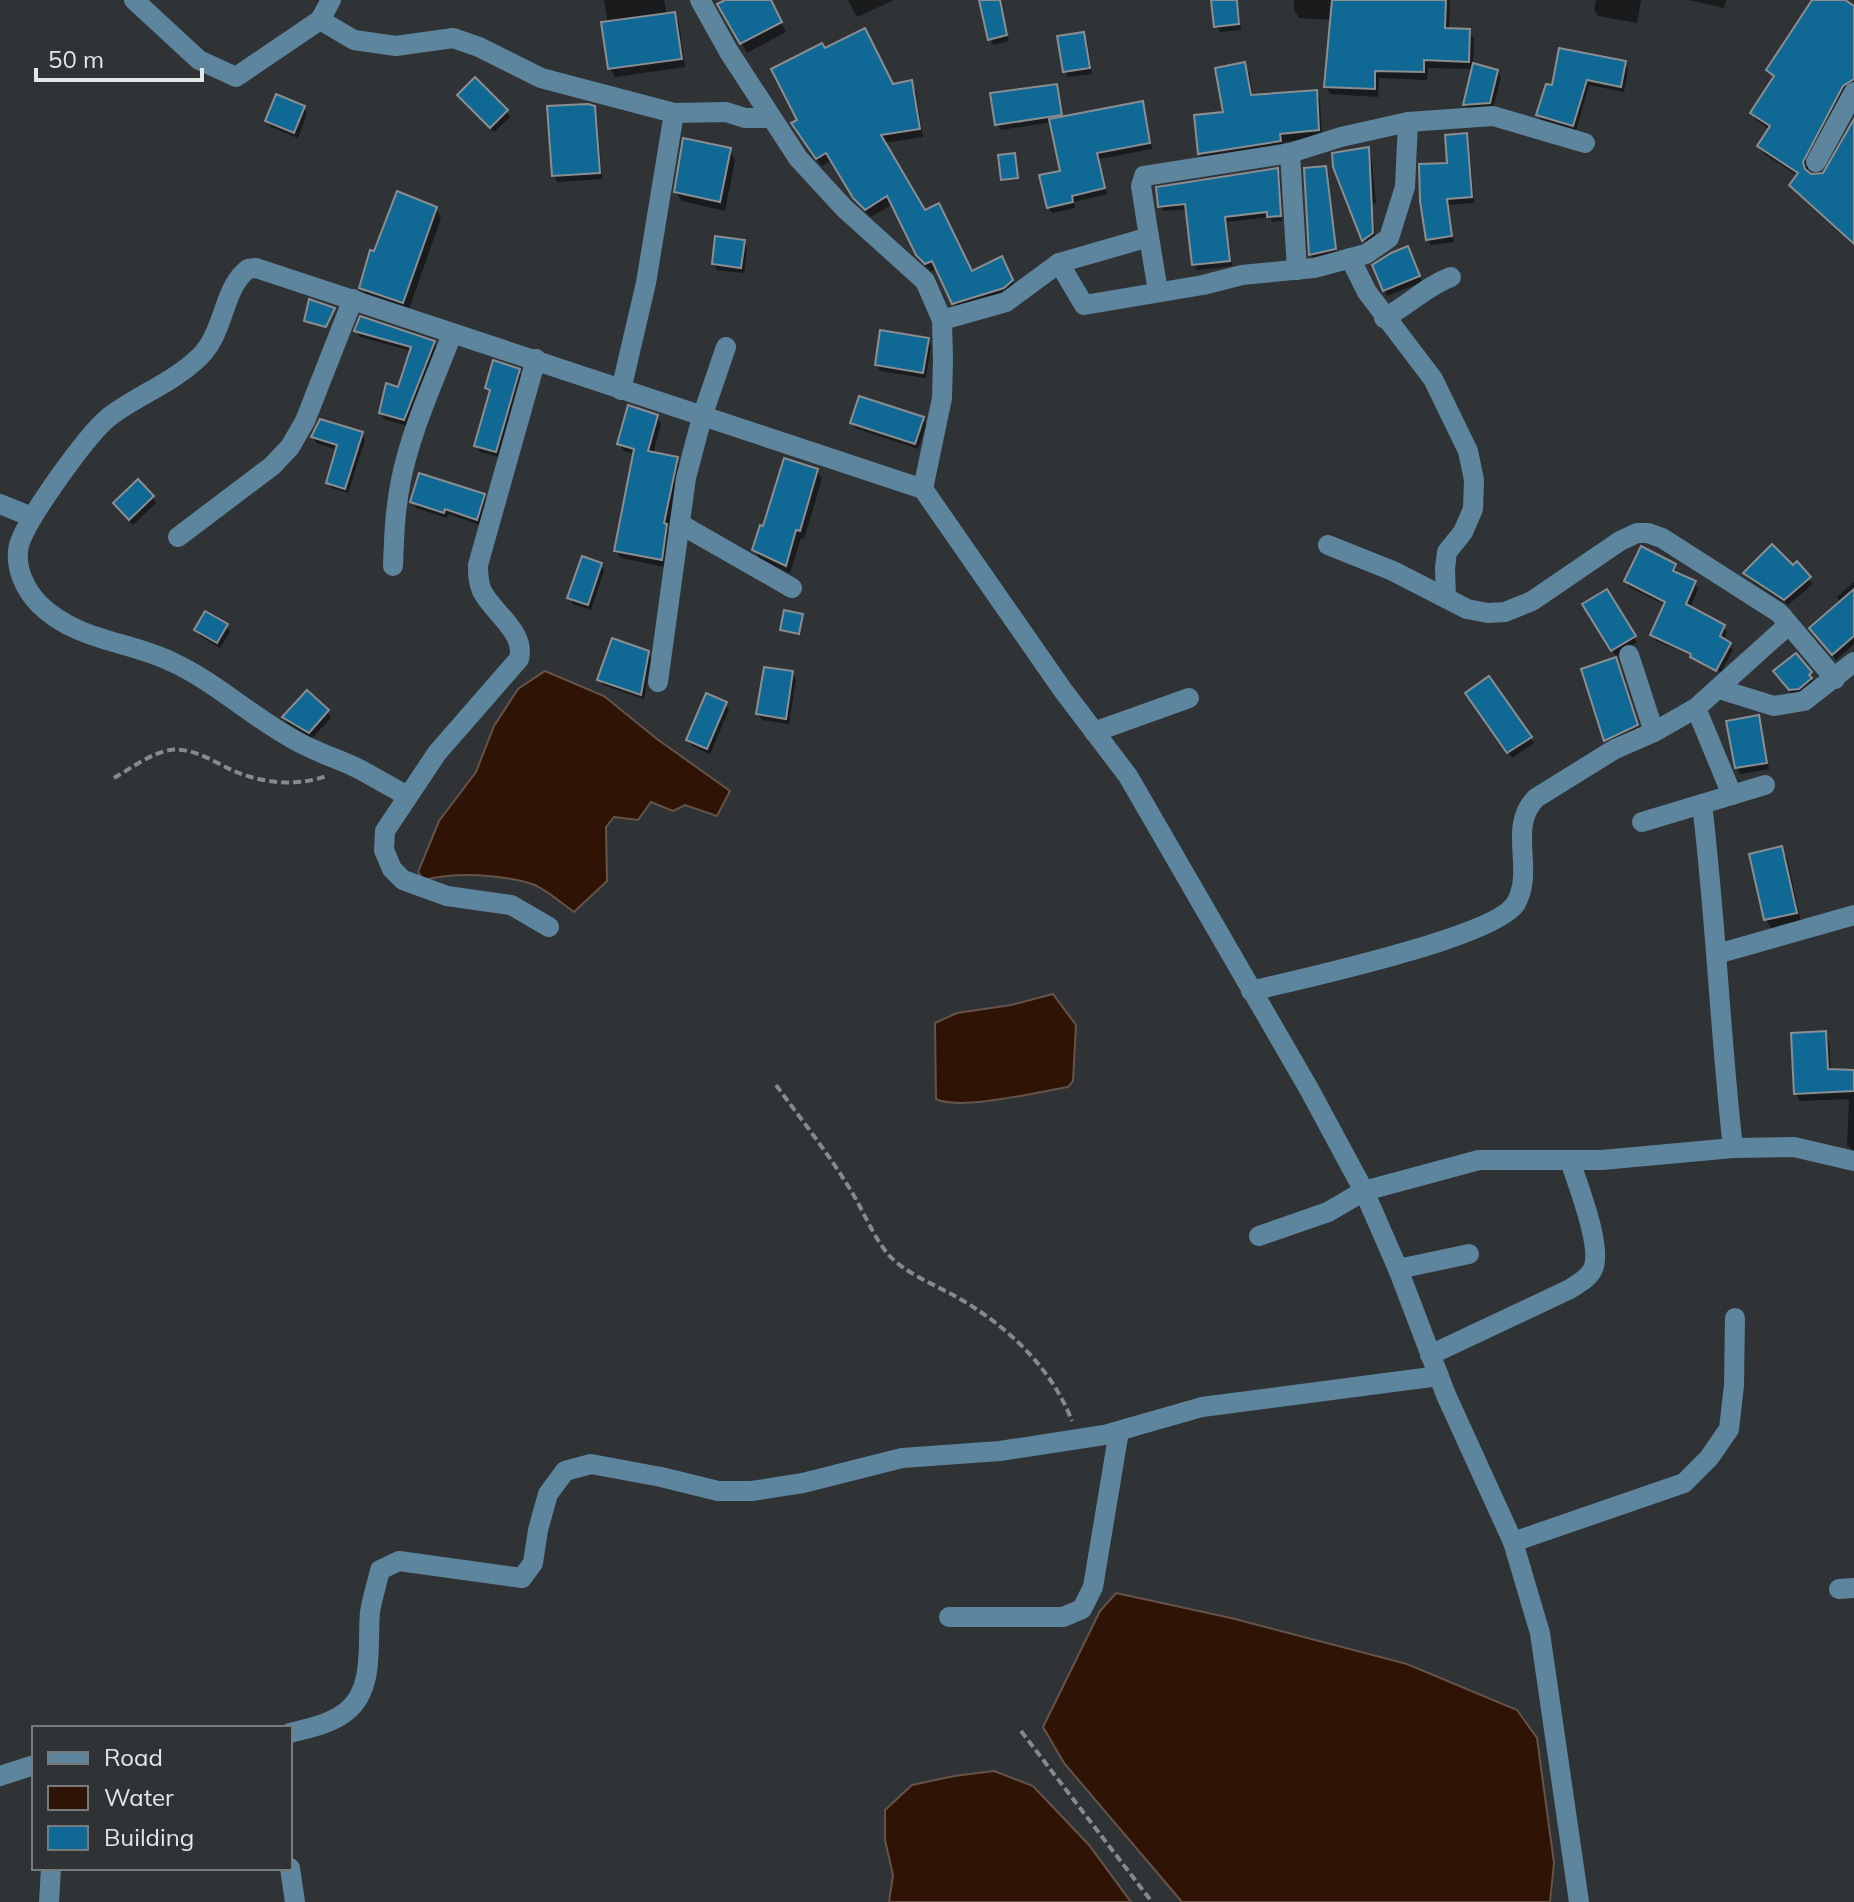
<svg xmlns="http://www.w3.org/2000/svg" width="1854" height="1902" font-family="Mulish,sans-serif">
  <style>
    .water { fill: #2f1405; stroke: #655349; stroke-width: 2 }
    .shadow { fill: #0007 }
    .building { fill: #106994; stroke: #8a8e92; stroke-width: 2 }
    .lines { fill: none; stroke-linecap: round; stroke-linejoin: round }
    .path { stroke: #868a8b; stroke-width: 4; stroke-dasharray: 8 4; stroke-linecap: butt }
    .minor { stroke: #5e859e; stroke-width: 20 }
  </style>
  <rect width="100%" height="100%" fill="#2f3335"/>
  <g class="water">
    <path d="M 545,671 L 604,696 L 657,739 L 730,791 L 717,816 L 685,805 L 673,811 L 651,802 L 638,820 L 614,817 L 606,827 L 607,881 L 574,912 C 561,903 546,889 532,884 C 500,874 456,872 424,880 L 418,872 L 439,821 L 476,772 L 494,726 L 518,689 Z"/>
    <path d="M 1053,994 L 1076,1025 L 1073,1081 L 1068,1087 C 1038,1092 960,1111 936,1099 L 935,1023 L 957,1013 L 1011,1005 Z"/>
    <path d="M 1116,1593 L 1231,1618 L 1407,1664 L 1517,1710 L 1537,1738 L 1554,1863 L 1550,1902 L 1182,1902 L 1064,1763 L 1043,1727 L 1100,1611 Z"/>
    <path d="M 994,1771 L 1033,1786 L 1089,1845 L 1131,1902 L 889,1902 L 893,1875 L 885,1840 L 885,1810 L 912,1785 L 954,1776 Z"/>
  </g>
  <g class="shadow">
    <path d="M 604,0 L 664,0 L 667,15 L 674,14 L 679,23 L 685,67 L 615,77 L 610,68 L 608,24 Z"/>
    <path d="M 730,0 L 769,0 L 786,32 L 747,53 L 720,5 Z"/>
    <path d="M 848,0 L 894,0 L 857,17 Z"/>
    <path d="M 981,0 L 1000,0 L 1009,41 L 993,45 Z"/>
    <path d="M 1213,0 L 1238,0 L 1241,30 L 1220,32 L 1216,26 Z"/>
    <path d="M 1294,0 L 1450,0 L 1449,30 L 1469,31 L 1474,39 L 1473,65 L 1497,71 L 1501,77 L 1493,109 L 1469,110 L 1465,105 L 1474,69 L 1428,68 L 1427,80 L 1379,78 L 1378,97 L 1330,94 L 1326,86 L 1332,20 L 1299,18 L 1294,10 Z"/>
    <path d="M 1596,0 L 1641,0 L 1637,23 L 1598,16 L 1594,10 Z"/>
    <path d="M 1689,0 L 1726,0 L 1724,8 Z"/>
    <path d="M 1814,0 L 1841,0 L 1854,8 L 1854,89 L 1808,165 L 1808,174 L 1818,177 L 1828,170 L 1854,123 L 1853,245 L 1796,193 L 1791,185 L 1798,176 L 1764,154 L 1760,146 L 1770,130 L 1757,121 L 1752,113 L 1774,79 L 1768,70 Z"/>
    <path d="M 1083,34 L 1087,40 L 1092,74 L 1068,77 L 1065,71 Z"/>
    <path d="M 824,50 L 892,86 L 911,83 L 916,91 L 923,137 L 883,143 L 924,212 L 972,273 L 1006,267 L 1016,289 L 959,311 L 938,268 L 931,271 L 923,263 L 893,204 L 871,217 L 860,206 L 832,160 L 822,166 L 815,158 L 794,124 L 800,120 Z"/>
    <path d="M 1624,63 L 1628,69 L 1624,92 L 1589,85 L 1576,131 L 1542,121 L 1538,115 L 1553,88 Z"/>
    <path d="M 1244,65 L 1249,72 L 1253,97 L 1316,92 L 1320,100 L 1322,137 L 1283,142 L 1284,148 L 1204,161 L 1200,154 L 1225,114 Z"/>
    <path d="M 1056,86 L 1064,118 L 1142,103 L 1145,109 L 1152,149 L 1099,159 L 1107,194 L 1074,202 L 1075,208 L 1052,213 L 1048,207 L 1062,172 L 1052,122 L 1001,130 L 997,124 Z"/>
    <path d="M 460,95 L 506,111 L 510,117 L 494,132 Z"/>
    <path d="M 304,108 L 307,114 L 298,138 L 271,127 L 267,121 Z"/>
    <path d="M 594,108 L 597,114 L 602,179 L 557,182 L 554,176 Z"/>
    <path d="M 1465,135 L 1469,141 L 1474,203 L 1449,205 L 1454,242 L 1431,245 L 1428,239 L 1450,165 Z"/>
    <path d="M 730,150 L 735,160 L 725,211 L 682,201 L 676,192 Z"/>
    <path d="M 1368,150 L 1371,155 L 1376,203 L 1372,204 L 1376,240 L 1367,245 L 1335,167 Z"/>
    <path d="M 1325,168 L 1328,173 L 1337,254 L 1314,260 L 1311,255 L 1306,170 Z"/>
    <path d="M 1277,170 L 1280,175 L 1282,221 L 1272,222 L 1270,217 L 1227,222 L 1232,266 L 1197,270 L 1194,265 L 1188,209 L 1163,211 L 1160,206 Z"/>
    <path d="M 436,208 L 441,218 L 408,312 L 367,297 L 362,288 L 375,253 Z"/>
    <path d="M 744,242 L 747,248 L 744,273 L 717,270 L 714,264 Z"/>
    <path d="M 1411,254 L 1422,282 L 1387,296 L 1384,290 Z"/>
    <path d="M 334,310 L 327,328 L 306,321 Z"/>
    <path d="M 357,331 L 434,343 L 437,349 L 407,426 L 384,419 L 381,413 L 400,389 L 412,351 L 360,337 Z"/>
    <path d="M 928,340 L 931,346 L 926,378 L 880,371 L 877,365 Z"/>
    <path d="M 518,371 L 522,377 L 499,457 L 480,452 L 476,446 L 491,394 L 488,388 Z"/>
    <path d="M 657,417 L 661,424 L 653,454 L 676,459 L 681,467 L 668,529 L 670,533 L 665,567 L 621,558 L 616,551 L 635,454 L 624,451 L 620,444 Z"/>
    <path d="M 922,419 L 926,425 L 918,449 L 855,428 L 852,422 Z"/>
    <path d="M 361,434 L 365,440 L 348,493 L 332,488 L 328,482 L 338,450 L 316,443 L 313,437 Z"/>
    <path d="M 817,471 L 822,479 L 804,539 L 801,538 L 790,573 L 760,559 L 755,550 Z"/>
    <path d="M 483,495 L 487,501 L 480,525 L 448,514 L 447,518 L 416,508 L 413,502 Z"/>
    <path d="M 153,497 L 156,503 L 133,525 L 115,504 Z"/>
    <path d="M 1797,564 L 1813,584 L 1788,605 L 1749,579 L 1745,574 L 1793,567 Z"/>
    <path d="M 601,565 L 604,571 L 591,610 L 573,604 L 570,598 Z"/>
    <path d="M 1675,566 L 1677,574 L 1695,583 L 1698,589 L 1690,608 L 1724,627 L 1727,633 L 1723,640 L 1733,650 L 1721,672 L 1693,656 L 1656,641 L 1652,635 L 1665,605 L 1629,587 L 1626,581 Z"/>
    <path d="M 1854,582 L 1854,644 L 1836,660 L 1815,634 L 1841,603 L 1837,597 Z"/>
    <path d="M 1606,591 L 1637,642 L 1616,656 L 1584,605 Z"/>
    <path d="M 802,615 L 800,635 L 784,632 L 782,630 Z"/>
    <path d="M 226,626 L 230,632 L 220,648 L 200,636 L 197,630 Z"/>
    <path d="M 648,653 L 651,659 L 644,699 L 603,685 L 600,679 Z"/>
    <path d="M 1616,660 L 1621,669 L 1642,735 L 1611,749 L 1605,740 Z"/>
    <path d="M 792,673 L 796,679 L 789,724 L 762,720 L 758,714 Z"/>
    <path d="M 1810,673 L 1814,685 L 1794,696 L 1779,678 Z"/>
    <path d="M 725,704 L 729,710 L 710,754 L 692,746 L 688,740 Z"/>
    <path d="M 328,712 L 331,718 L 312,738 L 287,723 L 284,718 Z"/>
    <path d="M 1758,717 L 1761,723 L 1769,769 L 1740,774 L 1737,768 Z"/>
    <path d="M 1492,727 L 1530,738 L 1534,743 L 1512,758 Z"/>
    <path d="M 1781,849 L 1787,858 L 1801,922 L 1772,929 L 1766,919 Z"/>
    <path d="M 1825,1033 L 1829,1041 L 1831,1071 L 1854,1072 L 1854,1152 L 1847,1145 L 1849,1099 L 1800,1101 L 1796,1094 Z"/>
  </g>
  <g class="building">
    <path d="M 725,0 L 771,0 L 782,22 L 740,44 L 717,4 Z"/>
    <path d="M 979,0 L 1000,0 L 1007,35 L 988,40 Z"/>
    <path d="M 1211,0 L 1237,0 L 1239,24 L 1214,27 Z"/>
    <path d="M 1332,0 L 1446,0 L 1445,28 L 1470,29 L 1469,62 L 1424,60 L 1424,72 L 1375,71 L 1375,89 L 1324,87 Z"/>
    <path d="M 1812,0 L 1845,0 L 1854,6 L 1854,79 L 1843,86 L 1803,162 L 1805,169 L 1811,174 L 1823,173 L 1854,119 L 1854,244 L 1789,185 L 1798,173 L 1757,146 L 1770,126 L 1750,113 L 1774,76 L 1766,70 Z"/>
    <path d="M 675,12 L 682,59 L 608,69 L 601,22 Z"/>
    <path d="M 865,28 L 893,84 L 912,80 L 920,129 L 881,135 L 925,210 L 939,203 L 972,271 L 1002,256 L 1013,280 L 1004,288 L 952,304 L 932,261 L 925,264 L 916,255 L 887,196 L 865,210 L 853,198 L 826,153 L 816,159 L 791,123 L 797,120 L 771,69 L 822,43 L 825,48 Z"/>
    <path d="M 1084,32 L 1090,68 L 1063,72 L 1057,36 Z"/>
    <path d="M 1559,48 L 1626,61 L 1621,87 L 1587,80 L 1573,126 L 1536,115 L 1546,84 L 1552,85 Z"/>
    <path d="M 1245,62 L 1251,95 L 1317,90 L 1319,130 L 1280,134 L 1281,141 L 1198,154 L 1194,115 L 1223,112 L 1215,68 Z"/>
    <path d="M 1473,63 L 1498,70 L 1490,103 L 1463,105 Z"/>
    <path d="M 475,77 L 508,110 L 490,128 L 457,95 Z"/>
    <path d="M 1057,84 L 1062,115 L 995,125 L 990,93 Z"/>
    <path d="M 276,94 L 305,106 L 294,133 L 265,121 Z"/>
    <path d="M 1143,101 L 1150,143 L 1097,153 L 1105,188 L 1072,196 L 1073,202 L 1047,208 L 1039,175 L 1060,171 L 1049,119 Z"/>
    <path d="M 588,104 L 595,106 L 600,173 L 552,176 L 547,106 Z"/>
    <path d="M 1467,133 L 1472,197 L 1447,199 L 1452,236 L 1426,240 L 1420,201 L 1419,164 L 1447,163 L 1445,135 Z"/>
    <path d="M 683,138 L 731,148 L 720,202 L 674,192 Z"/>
    <path d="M 1369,147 L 1373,233 L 1362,241 L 1333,167 L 1332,153 Z"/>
    <path d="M 1015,153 L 1018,178 L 1001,180 L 998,155 Z"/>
    <path d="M 1326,166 L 1336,249 L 1309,255 L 1304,168 Z"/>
    <path d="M 1278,168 L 1281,216 L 1267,217 L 1267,212 L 1225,217 L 1230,261 L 1192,265 L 1185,204 L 1158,207 L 1156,187 Z"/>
    <path d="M 397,191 L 437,207 L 403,303 L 359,288 L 370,250 L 374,251 Z"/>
    <path d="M 715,236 L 745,240 L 741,268 L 712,264 Z"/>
    <path d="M 1408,246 L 1420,276 L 1383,291 L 1372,265 L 1391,253 Z"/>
    <path d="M 309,299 L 335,308 L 326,327 L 304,321 Z"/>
    <path d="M 360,316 L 435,341 L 404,420 L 379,413 L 386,383 L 398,387 L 411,347 L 354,331 Z"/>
    <path d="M 880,330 L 929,338 L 923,373 L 875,365 Z"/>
    <path d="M 493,360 L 520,369 L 496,452 L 474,446 L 490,390 L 485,388 Z"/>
    <path d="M 859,396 L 924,417 L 915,444 L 850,423 Z"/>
    <path d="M 628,405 L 658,415 L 648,451 L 678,457 L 664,523 L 667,524 L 662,560 L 614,551 L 634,449 L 617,444 Z"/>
    <path d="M 320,419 L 363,432 L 345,489 L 326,483 L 337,445 L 311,437 Z"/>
    <path d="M 784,458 L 818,469 L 800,531 L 796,530 L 786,566 L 752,550 L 760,525 L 763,526 Z"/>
    <path d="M 419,473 L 485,494 L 477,520 L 445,509 L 444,513 L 410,502 Z"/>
    <path d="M 138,479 L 154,496 L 129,520 L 113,503 Z"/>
    <path d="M 1772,544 L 1793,565 L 1797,561 L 1811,577 L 1784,600 L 1743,573 Z"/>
    <path d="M 1641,546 L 1676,564 L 1673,571 L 1696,581 L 1686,604 L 1725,625 L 1720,636 L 1731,643 L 1716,671 L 1690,657 L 1691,654 L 1650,635 L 1665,602 L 1624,581 Z"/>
    <path d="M 582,556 L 602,563 L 588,605 L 567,598 Z"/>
    <path d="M 1607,589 L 1636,636 L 1611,651 L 1582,604 Z"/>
    <path d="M 1854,589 L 1854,636 L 1832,655 L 1809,628 Z"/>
    <path d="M 784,610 L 803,614 L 799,634 L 780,630 Z"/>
    <path d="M 205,611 L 228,624 L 217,643 L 194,630 Z"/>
    <path d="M 612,638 L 649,651 L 641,695 L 597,680 Z"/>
    <path d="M 1796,653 L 1812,672 L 1809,675 L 1812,678 L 1799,689 L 1789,690 L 1773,671 Z"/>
    <path d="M 1616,657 L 1638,725 L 1604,741 L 1581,669 Z"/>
    <path d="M 764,667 L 793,671 L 786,719 L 756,714 Z"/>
    <path d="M 1489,676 L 1532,737 L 1507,753 L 1465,693 Z"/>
    <path d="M 307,690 L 329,710 L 309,733 L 282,717 Z"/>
    <path d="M 706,693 L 727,702 L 707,749 L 686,740 Z"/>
    <path d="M 1759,715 L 1767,763 L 1735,768 L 1726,721 Z"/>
    <path d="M 1782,846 L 1797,913 L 1764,920 L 1749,854 Z"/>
    <path d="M 1826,1031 L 1828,1069 L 1854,1070 L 1854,1091 L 1794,1094 L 1791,1033 Z"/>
  </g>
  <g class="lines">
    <g class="path">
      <path d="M 114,778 C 130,769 151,753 170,750 C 193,747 214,762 234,771 C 262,783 297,787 326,776"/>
      <path d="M 776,1085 C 801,1119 828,1153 850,1189 C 863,1210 872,1234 887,1253 C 903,1272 931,1283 953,1295 C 1004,1323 1051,1366 1072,1421"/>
      <path d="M 1021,1731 L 1152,1902"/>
    </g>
    <g class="minor">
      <path d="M 134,0 L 199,60 L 236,77 L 320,20"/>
      <path d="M 331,0 L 320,20 L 354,40 L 396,46 L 453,38 L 479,47 L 541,78 L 674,113 L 726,112 L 745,118 L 770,118"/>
      <path d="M 700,0 L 729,52 L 798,158 L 844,208 L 925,281 L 942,320 L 943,360 L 942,398 L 923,489"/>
      <path d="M 1290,153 L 1341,137 L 1408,122"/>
      <path d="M 1816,162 L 1854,92"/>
      <path d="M 1149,237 L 1141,186 L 1144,176 L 1290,153 L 1297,270"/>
      <path d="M 1350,258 L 1367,292 L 1433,379 L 1468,451 L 1474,480 L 1473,509 L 1463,532 L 1447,552 L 1445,568 L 1446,598"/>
      <path d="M 1059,263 L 1149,237 L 1158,291"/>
      <path d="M 1384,318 C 1408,306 1426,286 1451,277"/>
      <path d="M 942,320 L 1006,302 L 1059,263 L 1084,305 L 1203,285 L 1242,275 L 1314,268 L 1366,254 L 1389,238 L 1405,187 L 1408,122 L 1493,116 L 1585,143"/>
      <path d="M 536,359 L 478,565 C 478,574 478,582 482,591 C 493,613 526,632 519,659 L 437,753 L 385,831 L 384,850 L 392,869 L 403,880 L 447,896 L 511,905 L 549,927"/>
      <path d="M 621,390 L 646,283 L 674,113"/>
      <path d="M 0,504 L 32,517"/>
      <path d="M 680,524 L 792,588"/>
      <path d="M 178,537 L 272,466 L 290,447 L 305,421 L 353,299"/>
      <path d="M 393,566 C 394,537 395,509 401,480 C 411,430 434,381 452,334"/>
      <path d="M 1787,622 L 1835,679"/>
      <path d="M 1629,655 L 1654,732"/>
      <path d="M 658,682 L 686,478 L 702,417 L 726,347"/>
      <path d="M 1719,689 L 1774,706 L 1804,701 L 1854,662"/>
      <path d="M 1696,708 L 1732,795"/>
      <path d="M 1094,732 L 1189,698"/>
      <path d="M 408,796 C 390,787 373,776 355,767 C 337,759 317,752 300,743 C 255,720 218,683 172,662 C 129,641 77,641 40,605 C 25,590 14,567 19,545 C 27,518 87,435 109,417 C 136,396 170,384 195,361 C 226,336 221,289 248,269 L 256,268 L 923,489 L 1062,689 L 1128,776 L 1309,1089 L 1364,1191 L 1398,1269 L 1446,1395 L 1513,1542 L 1540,1633 L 1579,1902"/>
      <path d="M 1702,804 C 1716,919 1720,1034 1733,1148"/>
      <path d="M 1642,822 L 1765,785"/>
      <path d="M 1717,954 L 1854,915"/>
      <path d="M 1251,991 C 1297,980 1497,937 1516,903 C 1535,869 1507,827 1536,798 L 1615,749 L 1654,732 L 1696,708 L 1786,627 L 1784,618 L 1778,612 L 1662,538 L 1648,533 L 1637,533 L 1620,541 L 1532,601 L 1505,612 L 1488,613 L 1467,609 L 1393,571 L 1328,545"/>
      <path d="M 1259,1236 L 1328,1212 L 1364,1191 L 1479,1160 L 1602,1160 L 1733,1148 L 1794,1147 L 1854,1161"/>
      <path d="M 1398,1269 L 1469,1254"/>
      <path d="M 1430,1355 L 1570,1289 C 1579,1283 1588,1279 1593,1269 C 1603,1247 1577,1184 1570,1160"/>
      <path d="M 1513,1542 L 1684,1483 L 1709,1458 L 1729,1429 L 1734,1385 L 1735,1318"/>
      <path d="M 1839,1589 L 1854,1588"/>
      <path d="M 949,1617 L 1063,1617 L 1082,1609 L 1093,1587 L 1119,1431"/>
      <path d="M 290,1733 C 309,1728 331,1724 347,1711 C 375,1688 367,1644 370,1612 C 372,1598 377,1584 380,1570 L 399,1561 L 522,1578 L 533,1563 L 538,1530 L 548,1494 L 565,1471 L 591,1464 L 661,1477 L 718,1491 L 752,1491 L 803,1483 L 902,1458 L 1000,1451 L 1104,1435 L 1202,1407 L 1439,1376"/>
      <path d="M 0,1776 L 34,1765"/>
      <path d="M 290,1868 L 295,1902"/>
      <path d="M 49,1902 L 51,1868"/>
    </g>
  </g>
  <rect x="32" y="1726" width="260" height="144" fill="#2f3335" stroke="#777b7c" stroke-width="2"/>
  <rect x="48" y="1752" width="40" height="12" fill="#5e859e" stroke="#777b7c" stroke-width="2"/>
  <text x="104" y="1766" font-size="24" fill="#e3e6e7">Road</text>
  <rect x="48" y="1786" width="40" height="24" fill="#2f1405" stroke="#777b7c" stroke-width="2"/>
  <text x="104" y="1806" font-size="24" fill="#e3e6e7">Water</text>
  <rect x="48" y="1826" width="40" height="24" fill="#106994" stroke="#777b7c" stroke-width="2"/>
  <text x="104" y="1846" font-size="24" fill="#e3e6e7">Building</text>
  <path d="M36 68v12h166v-12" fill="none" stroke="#e3e6e7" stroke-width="4"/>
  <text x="48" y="68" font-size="24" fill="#e3e6e7" stroke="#2f3335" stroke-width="6" paint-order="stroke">50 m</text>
</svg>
